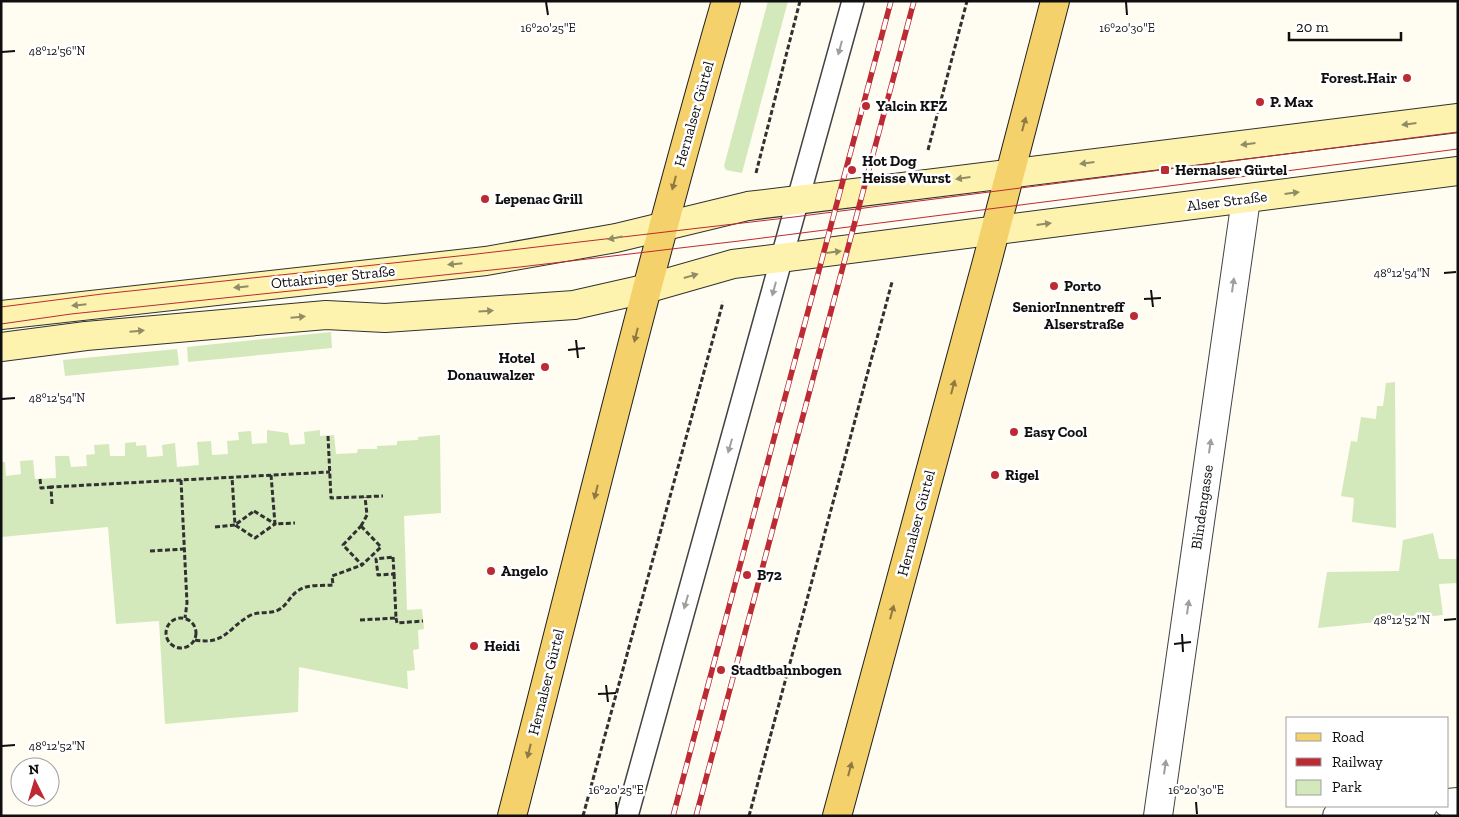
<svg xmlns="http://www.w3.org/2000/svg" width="1459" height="817" font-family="'Zilla Slab',serif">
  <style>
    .green { fill: #d3e9bb }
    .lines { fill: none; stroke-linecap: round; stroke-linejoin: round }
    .service-casing { stroke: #424242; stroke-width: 24 }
    .minor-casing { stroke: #424242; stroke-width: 30 }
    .secondary-casing { stroke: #313131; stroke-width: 30 }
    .primary-casing { stroke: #202020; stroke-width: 30 }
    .path { stroke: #313131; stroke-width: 3; stroke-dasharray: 5 2.5; stroke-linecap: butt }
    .service { stroke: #fff; stroke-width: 21 }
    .minor { stroke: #fff; stroke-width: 28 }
    .secondary { stroke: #fdf3ae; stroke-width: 28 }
    .primary { stroke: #f5d16b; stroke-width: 28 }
    .tram { stroke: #bc2a33; stroke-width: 1 }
    .rail-casing { stroke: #bc2a33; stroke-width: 5.5 }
    .rail { stroke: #fff; stroke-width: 4; stroke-dasharray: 11; stroke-linecap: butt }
    .oneway { fill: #9f9f9f }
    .oneway2 { fill: #8e7a42 }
    .oneway3 { fill: #928c66 }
    .ticks { fill: none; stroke: #0f0f0f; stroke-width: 2 }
    .poi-dot { fill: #bc2a33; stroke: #fff; stroke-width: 2 }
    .labels { text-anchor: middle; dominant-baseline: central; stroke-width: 5; stroke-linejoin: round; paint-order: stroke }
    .poi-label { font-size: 15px; font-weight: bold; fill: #0f0f0f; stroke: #fff; text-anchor: start }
    .street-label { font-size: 15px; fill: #0f0f0f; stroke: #fff }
    .ticks-label { font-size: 12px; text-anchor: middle; fill: #0f0f0f; stroke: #fff; stroke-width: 5; stroke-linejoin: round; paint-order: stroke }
  </style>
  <rect width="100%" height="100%" fill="#fffcf1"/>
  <g class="green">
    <path d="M 768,1 L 788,1 L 742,173 L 726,170 L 724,166 Z"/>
    <path d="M 331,332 L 332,348 L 188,362 L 187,347 Z"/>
    <path d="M 177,349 L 179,365 L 65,376 L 63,360 Z"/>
    <path d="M 1395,382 L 1396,528 L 1352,522 L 1354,498 L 1341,496 L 1351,441 L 1357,442 L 1361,417 L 1376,419 L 1377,406 L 1383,406 L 1386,383 Z"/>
    <path d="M 267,430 L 288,433 L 290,445 L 305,444 L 304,432 L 320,430 L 320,436 L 334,435 L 336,454 L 357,453 L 358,449 L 377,449 L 377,446 L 397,445 L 397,441 L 418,440 L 418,437 L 440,435 L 441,513 L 404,516 L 407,610 L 422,609 L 424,629 L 418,630 L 419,649 L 413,650 L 415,670 L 407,671 L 408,689 L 299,667 L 298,712 L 165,724 L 159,621 L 116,624 L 108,527 L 1,537 L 1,462 L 5,462 L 6,476 L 21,474 L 20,461 L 33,460 L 35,479 L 56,478 L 55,456 L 69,456 L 71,467 L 87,466 L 86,455 L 95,454 L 94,445 L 109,444 L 110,456 L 125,456 L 125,443 L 136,442 L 136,446 L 146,445 L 147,457 L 163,456 L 162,445 L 175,443 L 177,467 L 199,465 L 197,442 L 211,441 L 212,455 L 228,454 L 227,441 L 239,440 L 238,432 L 251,431 L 252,444 L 267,443 Z"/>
    <path d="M 1433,533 L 1439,559 L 1458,559 L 1458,583 L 1439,584 L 1443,615 L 1318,628 L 1327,572 L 1399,571 L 1403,540 Z"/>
  </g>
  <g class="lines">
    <defs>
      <path id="service" d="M 627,816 L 853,1"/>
      <g id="minor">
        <path d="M 1448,803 L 1458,802"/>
        <path d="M 1158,816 L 1246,199"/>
        <path d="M 1337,816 L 1423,806"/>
      </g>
      <g id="secondary">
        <path d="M 1,315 L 486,261 L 616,238 L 748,206 L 1458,118"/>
        <path d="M 1,347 L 86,336 L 326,315 L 385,318 L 574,305 L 649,288 L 733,264 L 1458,171"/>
      </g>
      <g id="primary">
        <path d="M 512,816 C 582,544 648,271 726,1"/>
        <path d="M 837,816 L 988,258 L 1055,1"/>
      </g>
    </defs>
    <use href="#service" class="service-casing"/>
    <use href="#minor" class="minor-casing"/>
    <use href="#secondary" class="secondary-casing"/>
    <use href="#primary" class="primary-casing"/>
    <g class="path">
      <path d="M 928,150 L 967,1"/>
      <path d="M 756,173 L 800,1"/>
      <path d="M 328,436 L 331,498 L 383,496"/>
      <path d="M 271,475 L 275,524 L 295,523"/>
      <path d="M 40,479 L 41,488 L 51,487"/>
      <path d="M 181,480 L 187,603 L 185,618"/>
      <path d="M 52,504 L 51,487 L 330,472"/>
      <path d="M 254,511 L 275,524 L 255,538 L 235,525 Z"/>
      <path d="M 361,526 L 381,547 L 362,565 L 343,545 Z"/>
      <path d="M 361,526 L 367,515 L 365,497"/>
      <path d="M 215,527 L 235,525 L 232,477"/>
      <path d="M 150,551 L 185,549"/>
      <path d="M 393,557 L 394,574 L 378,575 L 376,559 Z"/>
      <path d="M 396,618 L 397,623 L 423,621"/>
      <circle cx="181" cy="633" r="15"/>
      <path d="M 360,620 L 396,618 L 394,574"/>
      <path d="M 195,640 C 225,645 227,629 249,616 C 258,611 267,614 276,611 C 287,607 289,596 299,590 C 308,584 322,586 333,585 L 332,576 L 362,565"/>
      <path d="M 583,816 L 723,302"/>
      <path d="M 749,816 L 892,282"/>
    </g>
    <use href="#service" class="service"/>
    <use href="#minor" class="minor"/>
    <use href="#secondary" class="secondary"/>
    <use href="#primary" class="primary"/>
    <g class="tram">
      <path d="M 1,307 L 102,294 L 468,255 L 794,217 L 1458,132"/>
      <path d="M 1,324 L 71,314 L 520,267 L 739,241 L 1458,149"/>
    </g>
    <defs>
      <g id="rail">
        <path d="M 673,816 L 891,1"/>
        <path d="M 696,816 L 914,1"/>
      </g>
    </defs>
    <use href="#rail" class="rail-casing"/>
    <use href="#rail" class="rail"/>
  </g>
  <defs><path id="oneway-solid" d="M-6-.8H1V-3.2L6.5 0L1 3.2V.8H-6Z" transform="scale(1.25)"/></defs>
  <g class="oneway">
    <use href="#oneway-solid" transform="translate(840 48) rotate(105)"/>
    <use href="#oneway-solid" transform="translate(1233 285) rotate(-82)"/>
    <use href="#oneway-solid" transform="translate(774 289) rotate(105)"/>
    <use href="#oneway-solid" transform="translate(730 446) rotate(106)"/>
    <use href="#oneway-solid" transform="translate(1210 446) rotate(-82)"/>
    <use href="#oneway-solid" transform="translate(686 602) rotate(106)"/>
    <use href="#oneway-solid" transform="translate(1188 607) rotate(-82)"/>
    <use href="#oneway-solid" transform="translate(1165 767) rotate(-82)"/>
  </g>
  <g class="oneway2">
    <use href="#oneway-solid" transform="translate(1024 124) rotate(-75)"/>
    <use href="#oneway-solid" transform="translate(674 183) rotate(105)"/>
    <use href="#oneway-solid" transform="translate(636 335) rotate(104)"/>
    <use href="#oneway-solid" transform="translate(953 387) rotate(-75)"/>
    <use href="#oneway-solid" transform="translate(596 492) rotate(104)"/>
    <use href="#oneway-solid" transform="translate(892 612) rotate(-75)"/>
    <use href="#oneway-solid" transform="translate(529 751) rotate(104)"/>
    <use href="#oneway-solid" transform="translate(850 769) rotate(-75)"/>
  </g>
  <g class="oneway3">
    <use href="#oneway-solid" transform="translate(1409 124) rotate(173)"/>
    <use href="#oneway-solid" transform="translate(1248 144) rotate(173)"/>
    <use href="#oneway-solid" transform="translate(1087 163) rotate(173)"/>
    <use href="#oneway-solid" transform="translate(963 178) rotate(172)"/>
    <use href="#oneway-solid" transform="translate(1292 193) rotate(-7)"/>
    <use href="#oneway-solid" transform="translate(1044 224) rotate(-7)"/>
    <use href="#oneway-solid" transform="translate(615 238) rotate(169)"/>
    <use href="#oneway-solid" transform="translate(834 252) rotate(-7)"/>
    <use href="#oneway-solid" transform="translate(455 264) rotate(174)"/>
    <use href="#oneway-solid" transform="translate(691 276) rotate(-16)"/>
    <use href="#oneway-solid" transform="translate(241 287) rotate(174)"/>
    <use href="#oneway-solid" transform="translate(79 305) rotate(174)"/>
    <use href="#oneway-solid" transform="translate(486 311) rotate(-4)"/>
    <use href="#oneway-solid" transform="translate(298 317) rotate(-5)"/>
    <use href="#oneway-solid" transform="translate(137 331) rotate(-5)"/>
  </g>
  <path class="ticks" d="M 546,2 L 548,15M 1126,2 L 1127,15M 2,52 L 15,51M 1444,273 L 1456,272M 1151,290 L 1153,307M 1144,299 L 1161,298M 576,340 L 578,358M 568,350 L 585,348M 2,399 L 15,398M 1444,620 L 1456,619M 1182,634 L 1183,652M 1174,644 L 1191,642M 606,685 L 608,702M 598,694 L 616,693M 2,746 L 15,745M 616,802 L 617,814M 1196,802 L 1197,814"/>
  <g class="poi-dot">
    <circle cx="1407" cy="78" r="5"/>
    <circle cx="1260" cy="102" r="5"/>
    <circle cx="866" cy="106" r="5"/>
    <circle cx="852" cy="170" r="5"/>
    <rect x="1160" y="165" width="10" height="10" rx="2.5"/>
    <circle cx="485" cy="199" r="5"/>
    <circle cx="1054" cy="286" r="5"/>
    <circle cx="1134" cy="316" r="5"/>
    <circle cx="545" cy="367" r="5"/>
    <circle cx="1014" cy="432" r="5"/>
    <circle cx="995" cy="475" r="5"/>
    <circle cx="491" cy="571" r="5"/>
    <circle cx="747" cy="575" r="5"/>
    <circle cx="474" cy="646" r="5"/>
    <circle cx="721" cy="670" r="5"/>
  </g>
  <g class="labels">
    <g class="poi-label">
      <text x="1397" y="78" text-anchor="end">Forest.Hair</text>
      <text x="1270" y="102">P. Max</text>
      <text x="876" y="106">Yalcin KFZ</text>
      <text x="862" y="161">Hot Dog<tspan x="862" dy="17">Heisse Wurst</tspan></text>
      <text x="1175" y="170">Hernalser Gürtel</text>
      <text x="495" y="199">Lepenac Grill</text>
      <text x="1064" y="286">Porto</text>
      <text x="1124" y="307" text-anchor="end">SeniorInnentreff<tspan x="1124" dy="17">Alserstraße</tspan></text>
      <text x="535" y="358" text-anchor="end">Hotel<tspan x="535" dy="17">Donauwalzer</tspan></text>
      <text x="1024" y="432">Easy Cool</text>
      <text x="1005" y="475">Rigel</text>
      <text x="501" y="571">Angelo</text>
      <text x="757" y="575">B72</text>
      <text x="484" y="646">Heidi</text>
      <text x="731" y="670">Stadtbahnbogen</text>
    </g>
    <g class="street-label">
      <text transform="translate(694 114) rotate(-74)">Hernalser Gürtel</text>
      <text transform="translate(1227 201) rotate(-7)">Alser Straße</text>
      <text transform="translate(333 277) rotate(-6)">Ottakringer Straße</text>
      <text transform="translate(1202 507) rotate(-82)">Blindengasse</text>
      <text transform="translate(916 523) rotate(-75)">Hernalser Gürtel</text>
      <text transform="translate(546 682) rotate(-76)">Hernalser Gürtel</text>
    </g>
  </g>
  <g class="ticks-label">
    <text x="548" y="32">16°20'25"E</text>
    <text x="1127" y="32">16°20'30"E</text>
    <text x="57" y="55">48°12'56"N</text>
    <text x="1402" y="277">48°12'54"N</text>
    <text x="57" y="402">48°12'54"N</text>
    <text x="1402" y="624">48°12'52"N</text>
    <text x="57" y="750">48°12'52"N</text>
    <text x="616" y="794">16°20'25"E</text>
    <text x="1196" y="794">16°20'30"E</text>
  </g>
  <rect width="1459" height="817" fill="none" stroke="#0f0f0f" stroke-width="5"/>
  <rect x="1286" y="717" width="162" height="90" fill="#ffffff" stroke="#9f9f9f"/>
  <rect x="1296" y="733" width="25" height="8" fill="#f5d16b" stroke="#9f9f9f"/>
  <text x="1332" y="742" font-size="15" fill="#0f0f0f">Road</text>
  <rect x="1296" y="758" width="25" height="8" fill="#bc2a33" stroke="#9f9f9f"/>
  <text x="1332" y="767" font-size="15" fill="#0f0f0f">Railway</text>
  <rect x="1296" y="780" width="25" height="15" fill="#d3e9bb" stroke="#9f9f9f"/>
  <text x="1332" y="792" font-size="15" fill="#0f0f0f">Park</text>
  <g transform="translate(35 782) rotate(355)"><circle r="24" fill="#ffffff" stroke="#9f9f9f"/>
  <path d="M0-4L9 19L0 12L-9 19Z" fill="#bc2a33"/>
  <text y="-8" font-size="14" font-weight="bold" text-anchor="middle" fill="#0f0f0f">N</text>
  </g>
  <path d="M1289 32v8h112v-8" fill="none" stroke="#0f0f0f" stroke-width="2.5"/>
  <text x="1296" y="32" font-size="15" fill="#0f0f0f" stroke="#ffffff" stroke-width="4" paint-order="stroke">20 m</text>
</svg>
